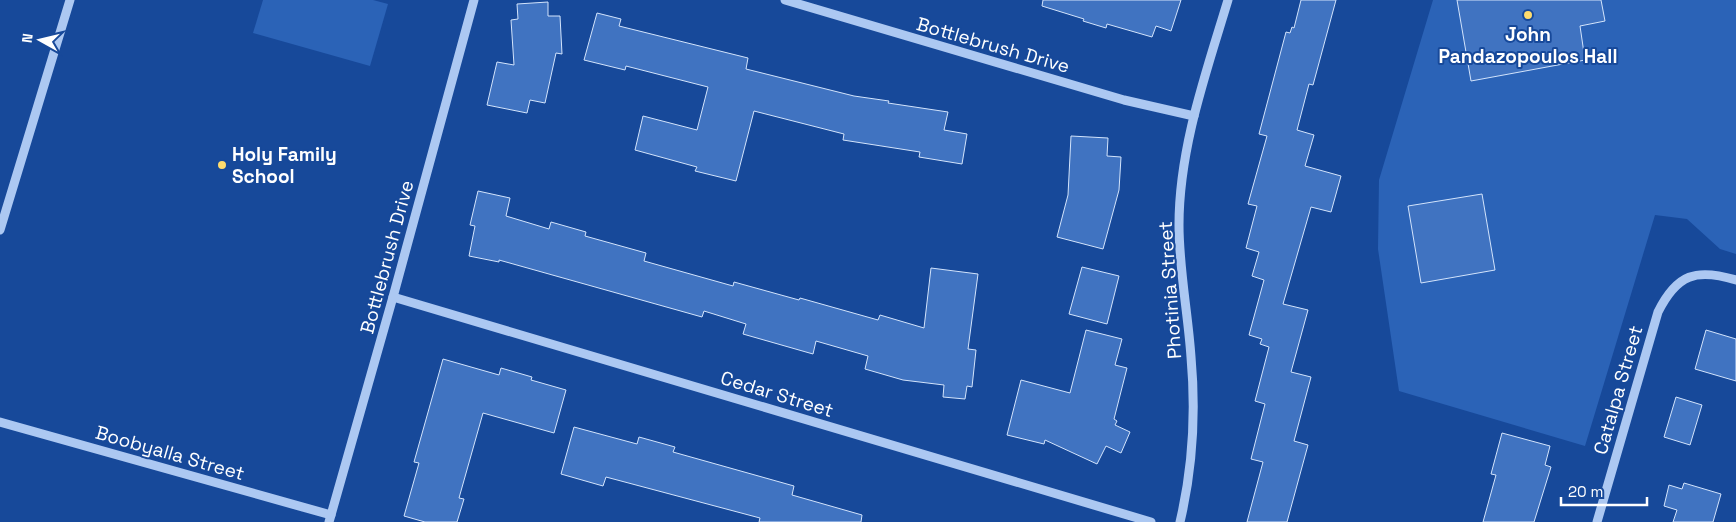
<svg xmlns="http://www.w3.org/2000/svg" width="1736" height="522" font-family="'Space Grotesk',sans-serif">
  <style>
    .green { fill: #2b63b7 }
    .building { fill: #4073c1; stroke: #d3e4fc }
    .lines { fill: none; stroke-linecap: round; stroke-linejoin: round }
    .minor { stroke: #acc8f2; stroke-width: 9 }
    .poi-dot { fill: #ffdc6d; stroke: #17499a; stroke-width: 2 }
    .labels { text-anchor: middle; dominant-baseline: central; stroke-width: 4; stroke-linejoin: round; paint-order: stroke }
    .poi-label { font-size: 19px; font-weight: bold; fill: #fff; stroke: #17499a }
    .street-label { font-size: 19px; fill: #fff; stroke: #17499a }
  </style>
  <rect width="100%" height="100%" fill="#17499a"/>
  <g class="green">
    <path d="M 263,0 L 373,0 L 388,4 L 370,66 L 253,33 Z"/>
    <path d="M 1433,0 L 1736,0 L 1736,254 L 1720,249 L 1687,219 L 1655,215 L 1585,446 L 1399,391 L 1378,249 L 1379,180 Z"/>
  </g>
  <g class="building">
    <path d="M 1043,0 L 1181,0 L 1171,31 L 1156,26 L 1152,37 L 1107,24 L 1106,28 L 1083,21 L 1084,19 L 1042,6 Z"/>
    <path d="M 1301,0 L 1336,0 L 1313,85 L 1309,84 L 1297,130 L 1314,135 L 1305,166 L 1341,176 L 1331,212 L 1311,207 L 1283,304 L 1308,310 L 1291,372 L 1311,377 L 1294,441 L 1308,445 L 1287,522 L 1247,522 L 1263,462 L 1251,459 L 1265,404 L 1255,401 L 1269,347 L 1260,344 L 1262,339 L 1249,335 L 1264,280 L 1252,276 L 1259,252 L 1246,248 L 1257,206 L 1248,204 L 1267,136 L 1259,134 L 1286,32 L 1290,33 L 1292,27 L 1294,28 Z"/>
    <path d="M 1457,0 L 1601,0 L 1605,21 L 1580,26 L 1585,60 L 1471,81 Z"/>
    <path d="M 548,2 L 548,16 L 560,16 L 562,54 L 556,53 L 545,103 L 530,100 L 527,113 L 487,105 L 497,62 L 514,65 L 511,20 L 518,19 L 517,4 Z"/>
    <path d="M 597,13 L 621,19 L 619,26 L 748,58 L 746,69 L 854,96 L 889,101 L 888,103 L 948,112 L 944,130 L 967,134 L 962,164 L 919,157 L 920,152 L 843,140 L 844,134 L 754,111 L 736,181 L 695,171 L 697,167 L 635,150 L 643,116 L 697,130 L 708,87 L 626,66 L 625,70 L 584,60 Z"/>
    <path d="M 1071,136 L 1108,138 L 1107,156 L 1121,157 L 1119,190 L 1103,249 L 1057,237 L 1068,195 Z"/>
    <path d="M 478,191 L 510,198 L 506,216 L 549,229 L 551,222 L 586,232 L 585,236 L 646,253 L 644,261 L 733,286 L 734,282 L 799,300 L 800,298 L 878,320 L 880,315 L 924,328 L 931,268 L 978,274 L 968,349 L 976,350 L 972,387 L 967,386 L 965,399 L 943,397 L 944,385 L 903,380 L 865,369 L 868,356 L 816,341 L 813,354 L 743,334 L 746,324 L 704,311 L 702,317 L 499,260 L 499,262 L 469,256 L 475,226 L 470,225 Z"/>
    <path d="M 1482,194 L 1495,270 L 1421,283 L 1408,206 Z"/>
    <path d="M 1082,267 L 1119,276 L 1107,324 L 1069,314 Z"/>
    <path d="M 1086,330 L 1122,339 L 1115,365 L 1127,368 L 1114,419 L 1117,421 L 1115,425 L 1130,432 L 1121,453 L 1106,446 L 1097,464 L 1045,440 L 1044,444 L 1007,435 L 1021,380 L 1070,393 Z"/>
    <path d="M 1706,330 L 1736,339 L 1736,381 L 1695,369 Z"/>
    <path d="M 443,359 L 499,375 L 501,368 L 532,377 L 531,380 L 566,390 L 554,433 L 483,413 L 459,498 L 464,499 L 457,522 L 425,522 L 404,516 L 419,463 L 414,462 Z"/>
    <path d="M 1676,397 L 1702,405 L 1690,445 L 1664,437 Z"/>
    <path d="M 574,427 L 637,444 L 639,437 L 675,447 L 673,452 L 794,486 L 792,495 L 862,515 L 861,522 L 759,522 L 760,518 L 606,477 L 603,486 L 561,474 Z"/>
    <path d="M 1502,433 L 1550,446 L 1545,465 L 1551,467 L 1534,522 L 1483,522 L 1496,475 L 1491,474 Z"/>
    <path d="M 1684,483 L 1721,494 L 1713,522 L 1673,522 L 1677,510 L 1664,506 L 1669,485 L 1682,489 Z"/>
  </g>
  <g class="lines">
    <g class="minor">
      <path d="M 785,0 L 1124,100 L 1194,116"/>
      <path d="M 0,230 L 70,0"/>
      <path d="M 393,297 L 1151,522"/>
      <path d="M 0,422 L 331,515"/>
      <path d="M 329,522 L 393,297 L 474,0"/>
      <path d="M 1180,522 C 1193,467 1196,413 1191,357 C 1188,313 1179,269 1179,225 C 1179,148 1206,73 1228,0"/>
      <path d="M 1597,522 L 1658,312 C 1677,274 1696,268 1736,280"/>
    </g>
  </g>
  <g class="poi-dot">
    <circle cx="1528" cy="15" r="5"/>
    <circle cx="222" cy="165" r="5"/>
  </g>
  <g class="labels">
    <g class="poi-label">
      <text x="1528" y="34">John<tspan x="1528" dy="22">Pandazopoulos Hall</tspan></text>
      <text x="232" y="154" text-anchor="start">Holy Family<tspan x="232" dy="22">School</tspan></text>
    </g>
    <g class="street-label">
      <text transform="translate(993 45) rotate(16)">Bottlebrush Drive</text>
      <text transform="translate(387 257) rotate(-75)">Bottlebrush Drive</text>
      <text transform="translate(1170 290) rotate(-94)">Photinia Street</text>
      <text transform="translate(1618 390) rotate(-74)">Catalpa Street</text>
      <text transform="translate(777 394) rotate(17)">Cedar Street</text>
      <text transform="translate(170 453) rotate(16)">Boobyalla Street</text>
    </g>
  </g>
  <g transform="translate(40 40) rotate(278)" stroke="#17499a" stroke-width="4" paint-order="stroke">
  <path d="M0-4L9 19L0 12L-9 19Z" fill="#ffffff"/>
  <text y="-8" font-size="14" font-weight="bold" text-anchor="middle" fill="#ffffff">N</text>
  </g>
  <path d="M1561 497v8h86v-8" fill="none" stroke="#ffffff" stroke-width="2.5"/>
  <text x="1568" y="497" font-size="15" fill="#ffffff" stroke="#17499a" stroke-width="4" paint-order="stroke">20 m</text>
</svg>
